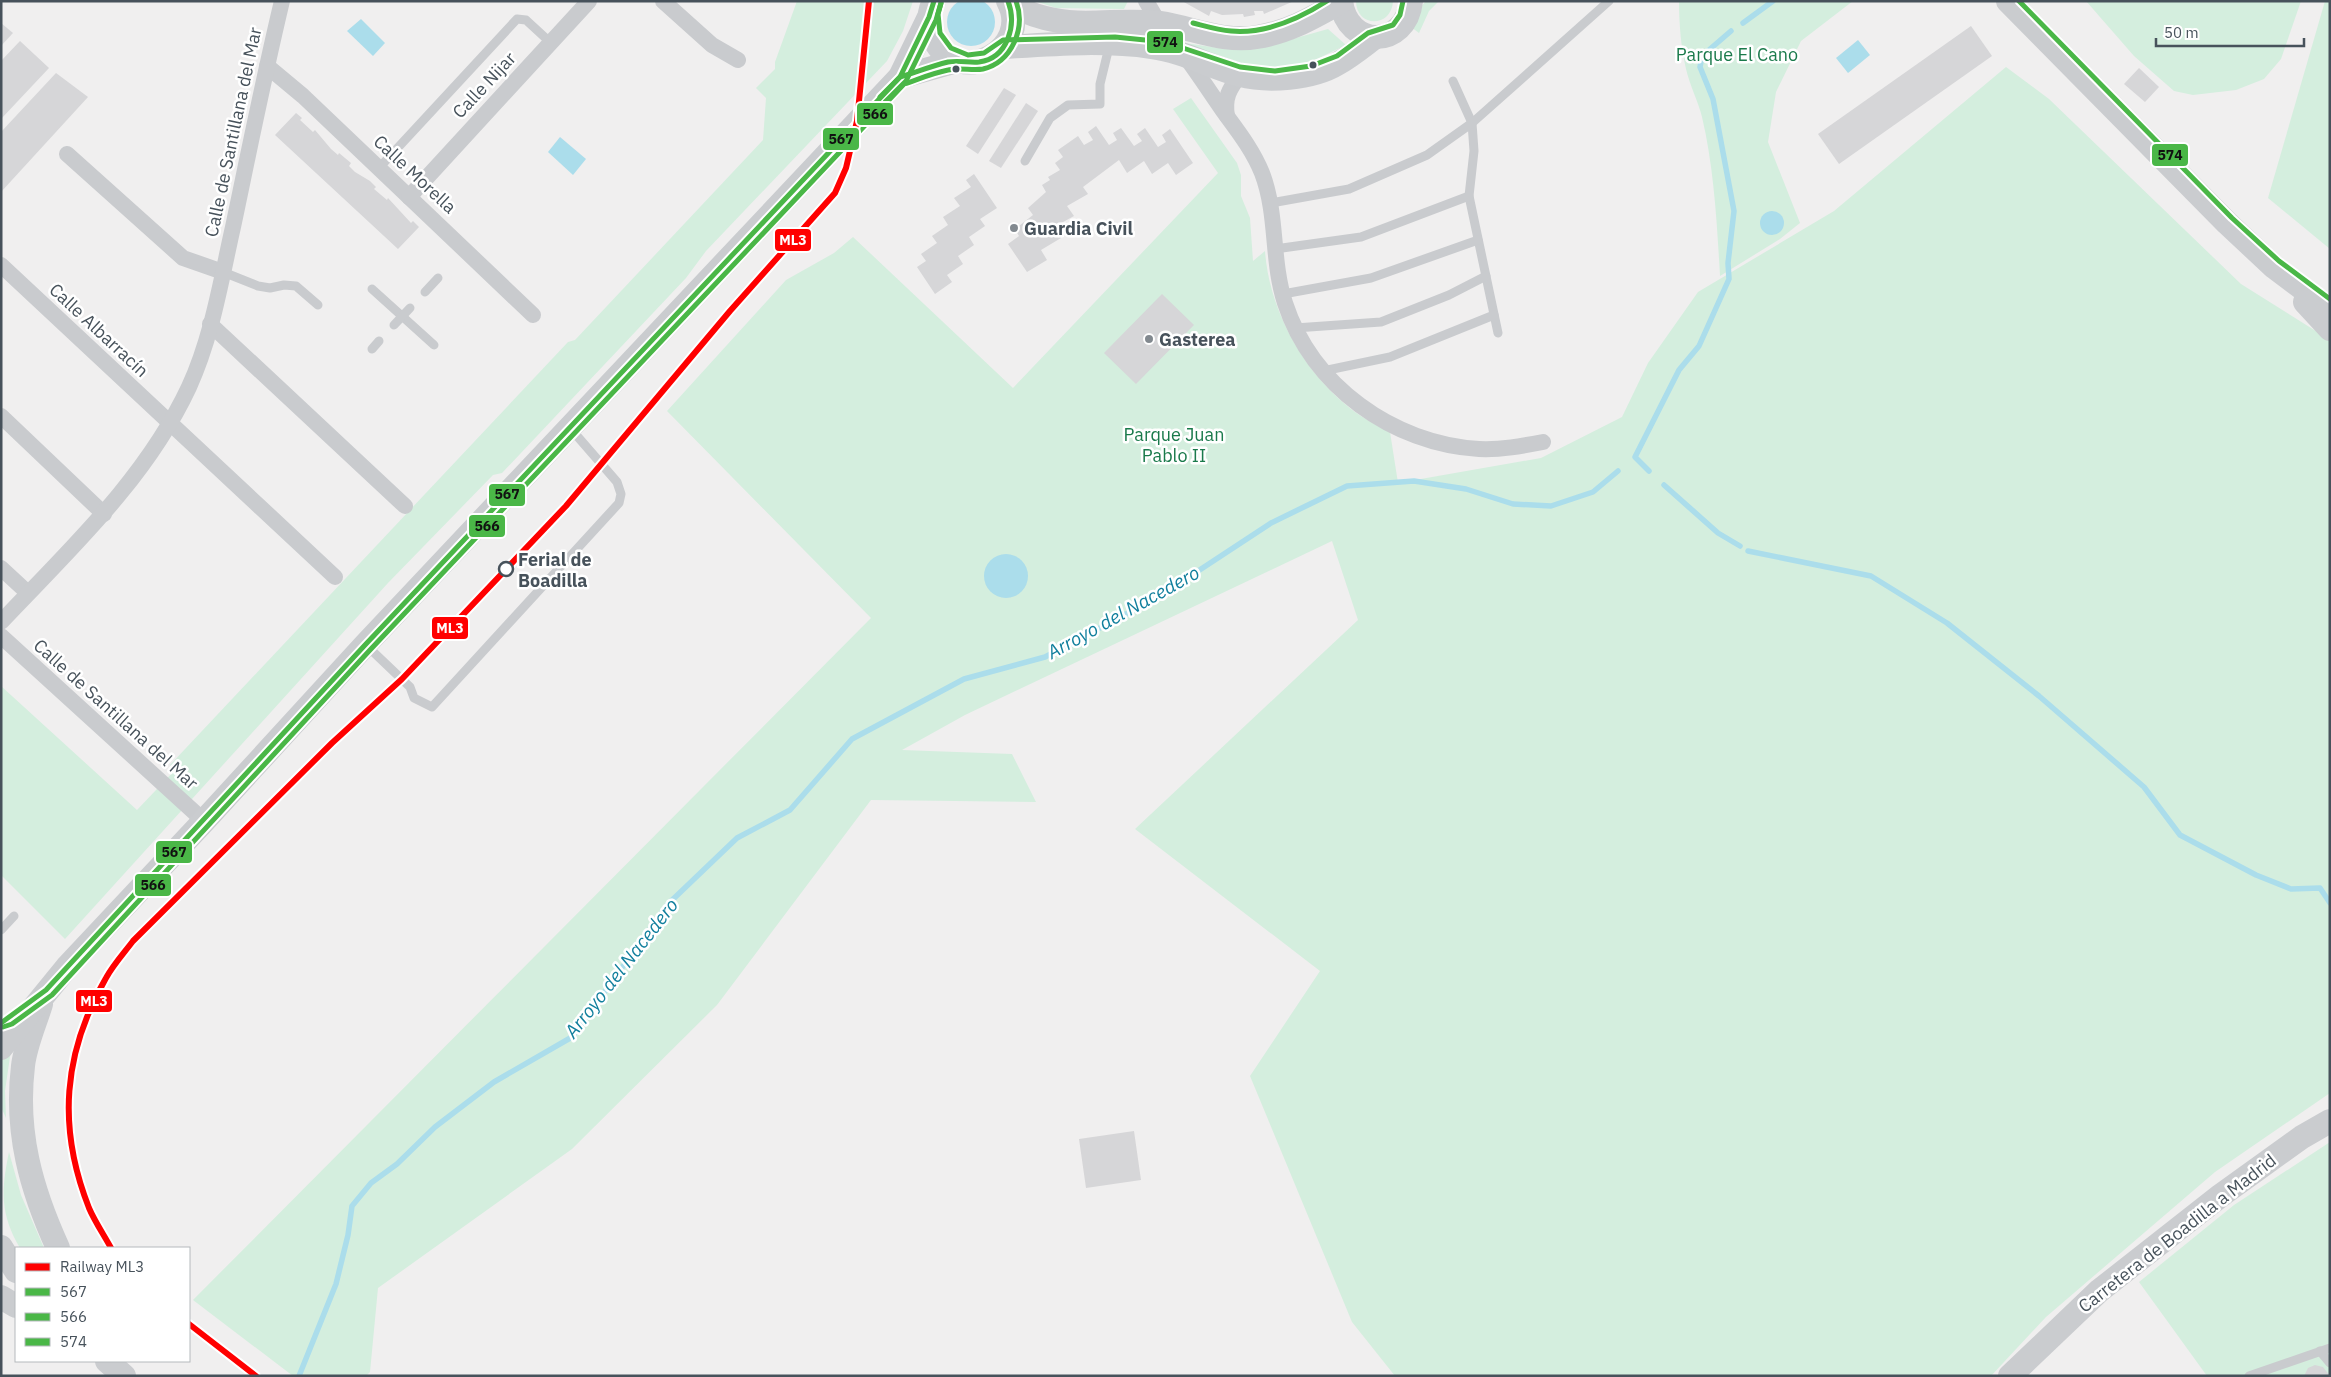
<svg xmlns="http://www.w3.org/2000/svg" width="2331" height="1377" font-family="'IBM Plex Sans',sans-serif">
  <style>
    .green { fill: #d4eede }
    .water { fill: #abddeb }
    .lines { fill: none; stroke-linecap: round; stroke-linejoin: round }
    .stream { stroke: #abddeb; stroke-width: 5.5 }
    .building { fill: #d6d6d8 }
    .lane { stroke: #c9cbce; stroke-width: 9 }
    .street { stroke: #c9cbce; stroke-width: 16 }
    .secondary { stroke: #cacccf; stroke-width: 24 }
    .bus-1-casing { stroke: #fff; stroke-width: 9 }
    .bus-2-casing { stroke: #fff; stroke-width: 9 }
    .bus-3-casing { stroke: #fff; stroke-width: 9 }
    .bus-1 { stroke: #4ab747; stroke-width: 5 }
    .bus-2 { stroke: #4ab747; stroke-width: 5 }
    .bus-3 { stroke: #4ab747; stroke-width: 5 }
    .rail-1-casing { stroke: #fff; stroke-width: 10 }
    .rail-1 { stroke: #f00; stroke-width: 6 }
    .bus-dot { fill: #47525b; stroke: #fff; stroke-width: 2 }
    .poi-dot { fill: #82898f; stroke: #fff; stroke-width: 2 }
    .stop-dot { fill: #fff; stroke: #47525b; stroke-width: 2.5 }
    .labels { text-anchor: middle; dominant-baseline: central; stroke-width: 5; stroke-linejoin: round; paint-order: stroke }
    .park-label { font-size: 18px; fill: #1a7a4b; stroke: #fff }
    .street-label { font-size: 18px; fill: #47525b; stroke: #fff }
    .poi-label { font-size: 18px; font-weight: bold; fill: #47525b; stroke: #fff; text-anchor: start }
    .stop-label { font-size: 18px; font-weight: bold; fill: #47525b; stroke: #fff; text-anchor: start }
    .water-label { font-size: 19px; font-style: italic; fill: #117f9d; stroke: #fff }
    .line-badge { stroke: #fff; stroke-width: 2 }
    .badge-label { font-size: 14px; text-anchor: middle; font-weight: bold; fill: #fff }
    .pale-badge-label { font-size: 14px; text-anchor: middle; font-weight: bold; fill: #111 }
  </style>
  <rect width="100%" height="100%" fill="#f0efef"/>
  <g class="green">
    <path d="M 797,1 L 913,1 L 903,31 L 887,61 L 706,251 L 686,278 L 502,473 L 493,475 L 388,583 L 65,939 L 1,875 L 1,686 L 137,810 L 174,771 L 170,765 L 568,342 L 575,340 L 763,140 L 766,98 L 756,88 L 775,69 L 775,62 Z"/>
    <path d="M 1035,1 L 1128,1 L 1124,9 L 1056,8 Z"/>
    <path d="M 1356,1 L 1393,1 C 1392,28 1356,28 1356,1 Z"/>
    <path d="M 1426,1 L 1439,1 L 1429,11 L 1419,33 L 1411,27 L 1417,11 Z"/>
    <path d="M 1679,1 L 1853,1 L 1801,41 L 1776,92 L 1768,142 L 1800,223 L 1780,239 L 1720,276 C 1717,223 1714,168 1702,117 C 1698,101 1690,86 1686,69 C 1681,47 1679,24 1679,1 Z"/>
    <path d="M 2086,1 L 2301,1 L 2281,59 L 2264,79 L 2236,90 L 2193,95 L 2174,91 L 2134,56 Z"/>
    <path d="M 2325,1 L 2330,1 L 2330,249 L 2268,198 Z"/>
    <path d="M 1328,29 L 1346,45 L 1317,59 L 1290,67 L 1248,67 L 1185,43 L 1219,48 L 1260,48 Z"/>
    <path d="M 2006,67 L 2049,99 L 2241,284 L 2330,340 L 2330,1093 L 2215,1172 L 2046,1317 L 1991,1376 L 1395,1376 L 1352,1322 L 1250,1076 L 1320,971 L 1135,829 L 1358,620 L 1332,541 L 965,715 L 902,750 L 1012,754 L 1036,802 L 871,800 L 717,1005 L 572,1149 L 378,1288 L 370,1372 L 366,1376 L 293,1376 L 193,1300 L 871,618 L 667,411 L 786,280 L 834,253 L 853,237 L 1013,388 L 1218,173 L 1173,109 L 1191,98 L 1237,163 L 1241,175 L 1241,196 L 1250,218 L 1253,261 L 1265,251 C 1269,308 1301,367 1345,404 C 1358,416 1375,424 1390,432 L 1398,483 L 1541,458 L 1622,417 L 1648,363 L 1698,292 L 1834,211 Z"/>
    <path d="M 12,1043 L 5,1091 L 6,1118 L 1,1107 L 1,1059 Z"/>
    <path d="M 2330,1142 L 2330,1376 L 2207,1376 L 2139,1282 L 2234,1205 Z"/>
    <path d="M 9,1152 L 21,1195 L 44,1248 L 20,1248 C 0,1214 1,1190 9,1152 Z"/>
  </g>
  <g class="water">
    <circle cx="971" cy="22" r="24"/>
    <path d="M 361,19 L 385,43 L 373,56 L 347,31 Z"/>
    <path d="M 1858,40 L 1870,55 L 1848,73 L 1836,58 Z"/>
    <path d="M 560,137 L 586,159 L 573,175 L 548,152 Z"/>
    <circle cx="1772" cy="223" r="12"/>
    <circle cx="1006" cy="576" r="22"/>
  </g>
  <g class="lines">
    <g class="stream">
      <path d="M 1743,23 L 1773,1"/>
      <path d="M 1649,471 L 1635,457 L 1679,370 L 1699,346 L 1729,279 L 1728,263 L 1734,211 L 1713,99 L 1700,67 L 1702,56 L 1731,31"/>
      <path d="M 1664,485 L 1718,533 L 1740,546"/>
      <path d="M 1748,551 L 1871,576 L 1947,623 L 2039,696 L 2144,787 L 2180,835 L 2256,875 L 2291,889 L 2320,888 L 2330,903"/>
      <path d="M 299,1376 L 336,1284 L 348,1235 L 352,1206 L 371,1183 L 397,1164 L 435,1127 L 494,1082 L 572,1037 L 668,904 L 737,838 L 790,810 L 852,739 L 964,679 L 1045,657 L 1160,596 L 1271,523 L 1347,486 L 1414,481 L 1466,489 L 1513,504 L 1551,506 L 1593,492 L 1618,471"/>
    </g>
  </g>
  <g class="building">
    <path d="M 1182,1 L 1294,1 L 1264,14 L 1263,11 L 1254,11 L 1255,15 L 1244,17 L 1243,14 L 1222,15 L 1211,11 L 1209,16 Z"/>
    <path d="M 1,23 L 13,33 L 1,46 Z"/>
    <path d="M 1971,26 L 1992,56 L 1839,164 L 1818,134 Z"/>
    <path d="M 20,41 L 49,68 L 1,119 L 1,61 Z"/>
    <path d="M 2139,68 L 2159,87 L 2145,102 L 2124,84 Z"/>
    <path d="M 56,73 L 88,97 L 1,192 L 1,132 Z"/>
    <path d="M 1004,88 L 1016,95 L 978,154 L 966,146 Z"/>
    <path d="M 1026,103 L 1038,111 L 1001,168 L 989,161 Z"/>
    <path d="M 296,113 L 302,118 L 300,120 L 313,132 L 315,130 L 331,149 L 338,155 L 339,153 L 351,163 L 349,166 L 355,172 L 370,181 L 376,187 L 374,189 L 387,200 L 388,198 L 411,223 L 413,221 L 419,227 L 398,249 L 275,135 Z"/>
    <path d="M 1096,126 L 1109,145 L 1117,140 L 1113,133 L 1121,128 L 1134,146 L 1142,141 L 1137,134 L 1145,128 L 1158,147 L 1166,142 L 1162,135 L 1170,129 L 1193,163 L 1176,175 L 1168,163 L 1152,174 L 1144,161 L 1127,173 L 1119,160 L 1083,187 L 1088,194 L 1067,206 L 1074,216 L 1054,227 L 1061,238 L 1041,250 L 1047,260 L 1027,272 L 1008,244 L 1019,236 L 1015,229 L 1033,215 L 1028,208 L 1046,192 L 1042,185 L 1050,180 L 1048,177 L 1060,170 L 1055,163 L 1063,157 L 1058,150 L 1078,136 L 1084,145 L 1093,140 L 1088,132 Z"/>
    <path d="M 974,174 L 997,208 L 980,219 L 985,226 L 969,237 L 974,245 L 958,256 L 963,264 L 947,275 L 952,282 L 935,294 L 917,267 L 926,261 L 921,254 L 937,243 L 932,236 L 948,225 L 943,217 L 960,206 L 954,198 L 971,187 L 966,180 Z"/>
    <path d="M 1162,294 L 1194,325 L 1136,384 L 1104,353 Z"/>
    <path d="M 1134,1131 L 1141,1180 L 1086,1188 L 1079,1139 Z"/>
    <path d="M 2315,1365 L 2323,1367 L 2330,1376 L 2304,1376 L 2308,1368 Z"/>
  </g>
  <g class="lines">
    <g class="lane">
      <path d="M 1453,81 L 1472,123 L 1474,151 L 1469,196 L 1498,333"/>
      <path d="M 1025,161 L 1050,118 L 1068,105 L 1100,104 L 1100,84 L 1110,43"/>
      <path d="M 379,168 L 517,19 L 526,20 L 551,43"/>
      <path d="M 1271,203 L 1349,189 L 1427,155 L 1472,123 L 1609,1"/>
      <path d="M 1275,249 L 1361,237 L 1469,196"/>
      <path d="M 223,272 L 258,286 L 270,288 L 284,285 L 296,286 L 318,305"/>
      <path d="M 372,289 L 434,345"/>
      <path d="M 425,292 L 438,278"/>
      <path d="M 1283,294 L 1371,278 L 1478,240"/>
      <path d="M 394,325 L 410,308"/>
      <path d="M 1295,328 L 1381,322 L 1449,295 L 1486,276"/>
      <path d="M 372,349 L 379,341"/>
      <path d="M 1323,371 L 1390,357 L 1494,315"/>
      <path d="M 367,646 L 410,687 L 414,698 L 432,707 L 619,503 L 621,494 L 617,482 L 571,429"/>
      <path d="M 1,930 L 14,916"/>
      <path d="M 2320,1351 L 2330,1363"/>
      <path d="M 2249,1376 L 2330,1348"/>
    </g>
    <g class="street">
      <path d="M 663,1 L 712,45 L 738,60"/>
      <path d="M 1146,1 L 1159,23"/>
      <path d="M 1185,56 C 1199,75 1212,95 1226,115 C 1240,134 1253,151 1262,173 C 1278,215 1271,260 1285,303 C 1312,386 1393,444 1479,449 C 1501,450 1522,446 1543,442"/>
      <path d="M 267,66 L 303,96 L 533,315"/>
      <path d="M 1227,116 C 1224,98 1229,89 1240,75"/>
      <path d="M 67,154 L 183,258 L 223,272"/>
      <path d="M 409,197 L 589,1"/>
      <path d="M 1,265 L 335,577"/>
      <path d="M 210,324 L 405,506"/>
      <path d="M 1,416 L 104,514"/>
      <path d="M 1,568 L 28,593"/>
      <path d="M 1,622 C 70,549 146,479 189,387 C 212,337 221,280 233,227 C 249,151 264,76 282,1"/>
      <path d="M 1,636 L 204,821"/>
    </g>
    <g class="secondary">
      <path d="M 934,1 C 928,13 928,27 934,39 C 958,90 1034,49 1008,1"/>
      <path d="M 1341,1 C 1347,49 1406,49 1411,1"/>
      <path d="M 2008,1 L 2227,223 L 2274,267 L 2330,309"/>
      <path d="M 1010,4 C 1021,10 1033,15 1045,18 C 1082,28 1122,18 1160,23 C 1193,28 1224,43 1257,37 C 1289,32 1314,17 1341,2"/>
      <path d="M 1004,47 C 1053,44 1103,40 1152,47 C 1183,51 1210,67 1240,75 C 1267,82 1312,79 1337,64 C 1350,57 1362,47 1374,38"/>
      <path d="M 900,77 L 957,61"/>
      <path d="M 2305,302 L 2330,329"/>
      <path d="M 41,1004 C 35,1024 25,1046 23,1066 C 15,1132 31,1189 58,1248"/>
      <path d="M 1,1048 L 67,967 L 204,821 L 365,645 L 900,77 L 929,17"/>
      <path d="M 1,1247 L 16,1271"/>
      <path d="M 1,1297 L 16,1306"/>
      <path d="M 107,1361 L 124,1376"/>
      <path d="M 2010,1376 L 2099,1291 L 2220,1196 L 2302,1137 L 2330,1121"/>
    </g>
    <defs>
      <g id="bus-1">
        <path d="M 880,97 L 900,77 L 929,17 L 934,1"/>
        <path d="M 1,1023 L 46,990 L 365,645 L 900,77 C 916,72 932,66 948,62 C 959,60 969,63 979,62 C 1008,58 1017,25 1008,1"/>
      </g>
      <g id="bus-2">
        <path d="M 885,102 L 906,81 L 936,20 L 941,3"/>
        <path d="M 3,1027 L 12,1024 L 52,995 L 370,650 L 904,84 C 919,79 933,73 948,70 C 960,67 972,71 983,69 C 1012,62 1026,28 1016,1"/>
      </g>
      <g id="bus-3">
        <path d="M 2019,1 L 2232,218 L 2279,261 L 2330,299"/>
        <path d="M 941,3 L 938,14 L 940,33 L 951,48 L 968,55 L 984,53 L 1003,40 L 1115,37 L 1165,42 L 1240,67 L 1275,71 L 1311,66 L 1337,56 L 1368,33 L 1393,25 L 1400,15 L 1403,1"/>
        <path d="M 1193,23 C 1205,26 1218,30 1231,31 C 1265,34 1299,19 1327,1"/>
      </g>
    </defs>
    <use href="#bus-1" class="bus-1-casing"/>
    <use href="#bus-2" class="bus-2-casing"/>
    <use href="#bus-3" class="bus-3-casing"/>
    <use href="#bus-1" class="bus-1"/>
    <use href="#bus-2" class="bus-2"/>
    <use href="#bus-3" class="bus-3"/>
    <defs>
      <g id="rail-1">
        <path d="M 111,1248 C 104,1235 95,1222 89,1208 C 57,1127 63,1053 106,978 C 113,965 124,953 133,941 L 332,743 L 402,679 L 566,506 L 730,311 L 835,193 L 846,168 L 857,121 L 869,1"/>
        <path d="M 189,1324 L 256,1376"/>
      </g>
    </defs>
    <use href="#rail-1" class="rail-1-casing"/>
    <use href="#rail-1" class="rail-1"/>
  </g>
  <g class="bus-dot">
    <circle cx="1313" cy="65" r="4.5"/>
    <circle cx="956" cy="69" r="4.5"/>
  </g>
  <g class="poi-dot">
    <circle cx="1014" cy="228" r="5"/>
    <circle cx="1149" cy="339" r="5"/>
  </g>
  <circle class="stop-dot" cx="506" cy="569" r="7"/>
  <g class="labels">
    <g class="park-label">
      <text x="1737" y="54">Parque El Cano</text>
      <text x="1174" y="434">Parque Juan<tspan x="1174" dy="21">Pablo II</tspan></text>
    </g>
    <g class="street-label">
      <text transform="translate(484 85) rotate(-47)">Calle Nijar</text>
      <text transform="translate(233 132) rotate(-78)">Calle de Santillana del Mar</text>
      <text transform="translate(415 174) rotate(43)">Calle Morella</text>
      <text transform="translate(99 330) rotate(43)">Calle Albarracín</text>
      <text transform="translate(116 714) rotate(42)">Calle de Santillana del Mar</text>
      <text transform="translate(2177 1233) rotate(-38)">Carretera de Boadilla a Madrid</text>
    </g>
    <g class="poi-label">
      <text x="1024" y="228">Guardia Civil</text>
      <text x="1159" y="339">Gasterea</text>
    </g>
    <g class="stop-label">
      <text x="518" y="559">Ferial de<tspan x="518" dy="21">Boadilla</tspan></text>
    </g>
    <g class="water-label">
      <text transform="translate(1123 612) rotate(-29)">Arroyo del Nacedero</text>
      <text transform="translate(621 968) rotate(-52)">Arroyo del Nacedero</text>
    </g>
  </g>
  <g class="line-badge">
    <rect x="1146" y="30" width="38" height="24" rx="5" fill="#4ab747"/>
    <rect x="856" y="102" width="38" height="24" rx="5" fill="#4ab747"/>
    <rect x="822" y="127" width="38" height="24" rx="5" fill="#4ab747"/>
    <rect x="2151" y="143" width="38" height="24" rx="5" fill="#4ab747"/>
    <rect x="774" y="228" width="38" height="24" rx="5" fill="#f00"/>
    <rect x="488" y="483" width="38" height="24" rx="5" fill="#4ab747"/>
    <rect x="468" y="514" width="38" height="24" rx="5" fill="#4ab747"/>
    <rect x="431" y="616" width="38" height="24" rx="5" fill="#f00"/>
    <rect x="155" y="840" width="38" height="24" rx="5" fill="#4ab747"/>
    <rect x="134" y="873" width="38" height="24" rx="5" fill="#4ab747"/>
    <rect x="75" y="989" width="38" height="24" rx="5" fill="#f00"/>
  </g>
  <g class="badge-label">
    <text x="793" y="245">ML3</text>
    <text x="450" y="633">ML3</text>
    <text x="94" y="1006">ML3</text>
  </g>
  <g class="pale-badge-label">
    <text x="1165" y="47">574</text>
    <text x="875" y="119">566</text>
    <text x="841" y="144">567</text>
    <text x="2170" y="160">574</text>
    <text x="507" y="499">567</text>
    <text x="487" y="531">566</text>
    <text x="174" y="857">567</text>
    <text x="153" y="890">566</text>
  </g>
  <rect width="2331" height="1377" fill="none" stroke="#47525b" stroke-width="5"/>
  <rect x="15" y="1247" width="175" height="115" fill="#ffffff" stroke="#b5babd"/>
  <rect x="25" y="1263" width="25" height="8" fill="#ff0000" stroke="#b5babd"/>
  <text x="60" y="1272" font-size="15" fill="#47525b">Railway ML3</text>
  <rect x="25" y="1288" width="25" height="8" fill="#4ab747" stroke="#b5babd"/>
  <text x="60" y="1297" font-size="15" fill="#47525b">567</text>
  <rect x="25" y="1313" width="25" height="8" fill="#4ab747" stroke="#b5babd"/>
  <text x="60" y="1322" font-size="15" fill="#47525b">566</text>
  <rect x="25" y="1338" width="25" height="8" fill="#4ab747" stroke="#b5babd"/>
  <text x="60" y="1347" font-size="15" fill="#47525b">574</text>
  <path d="M2156 38v8h148v-8" fill="none" stroke="#47525b" stroke-width="2.5"/>
  <text x="2164" y="38" font-size="15" fill="#47525b" stroke="#ffffff" stroke-width="4" paint-order="stroke">50 m</text>
</svg>
